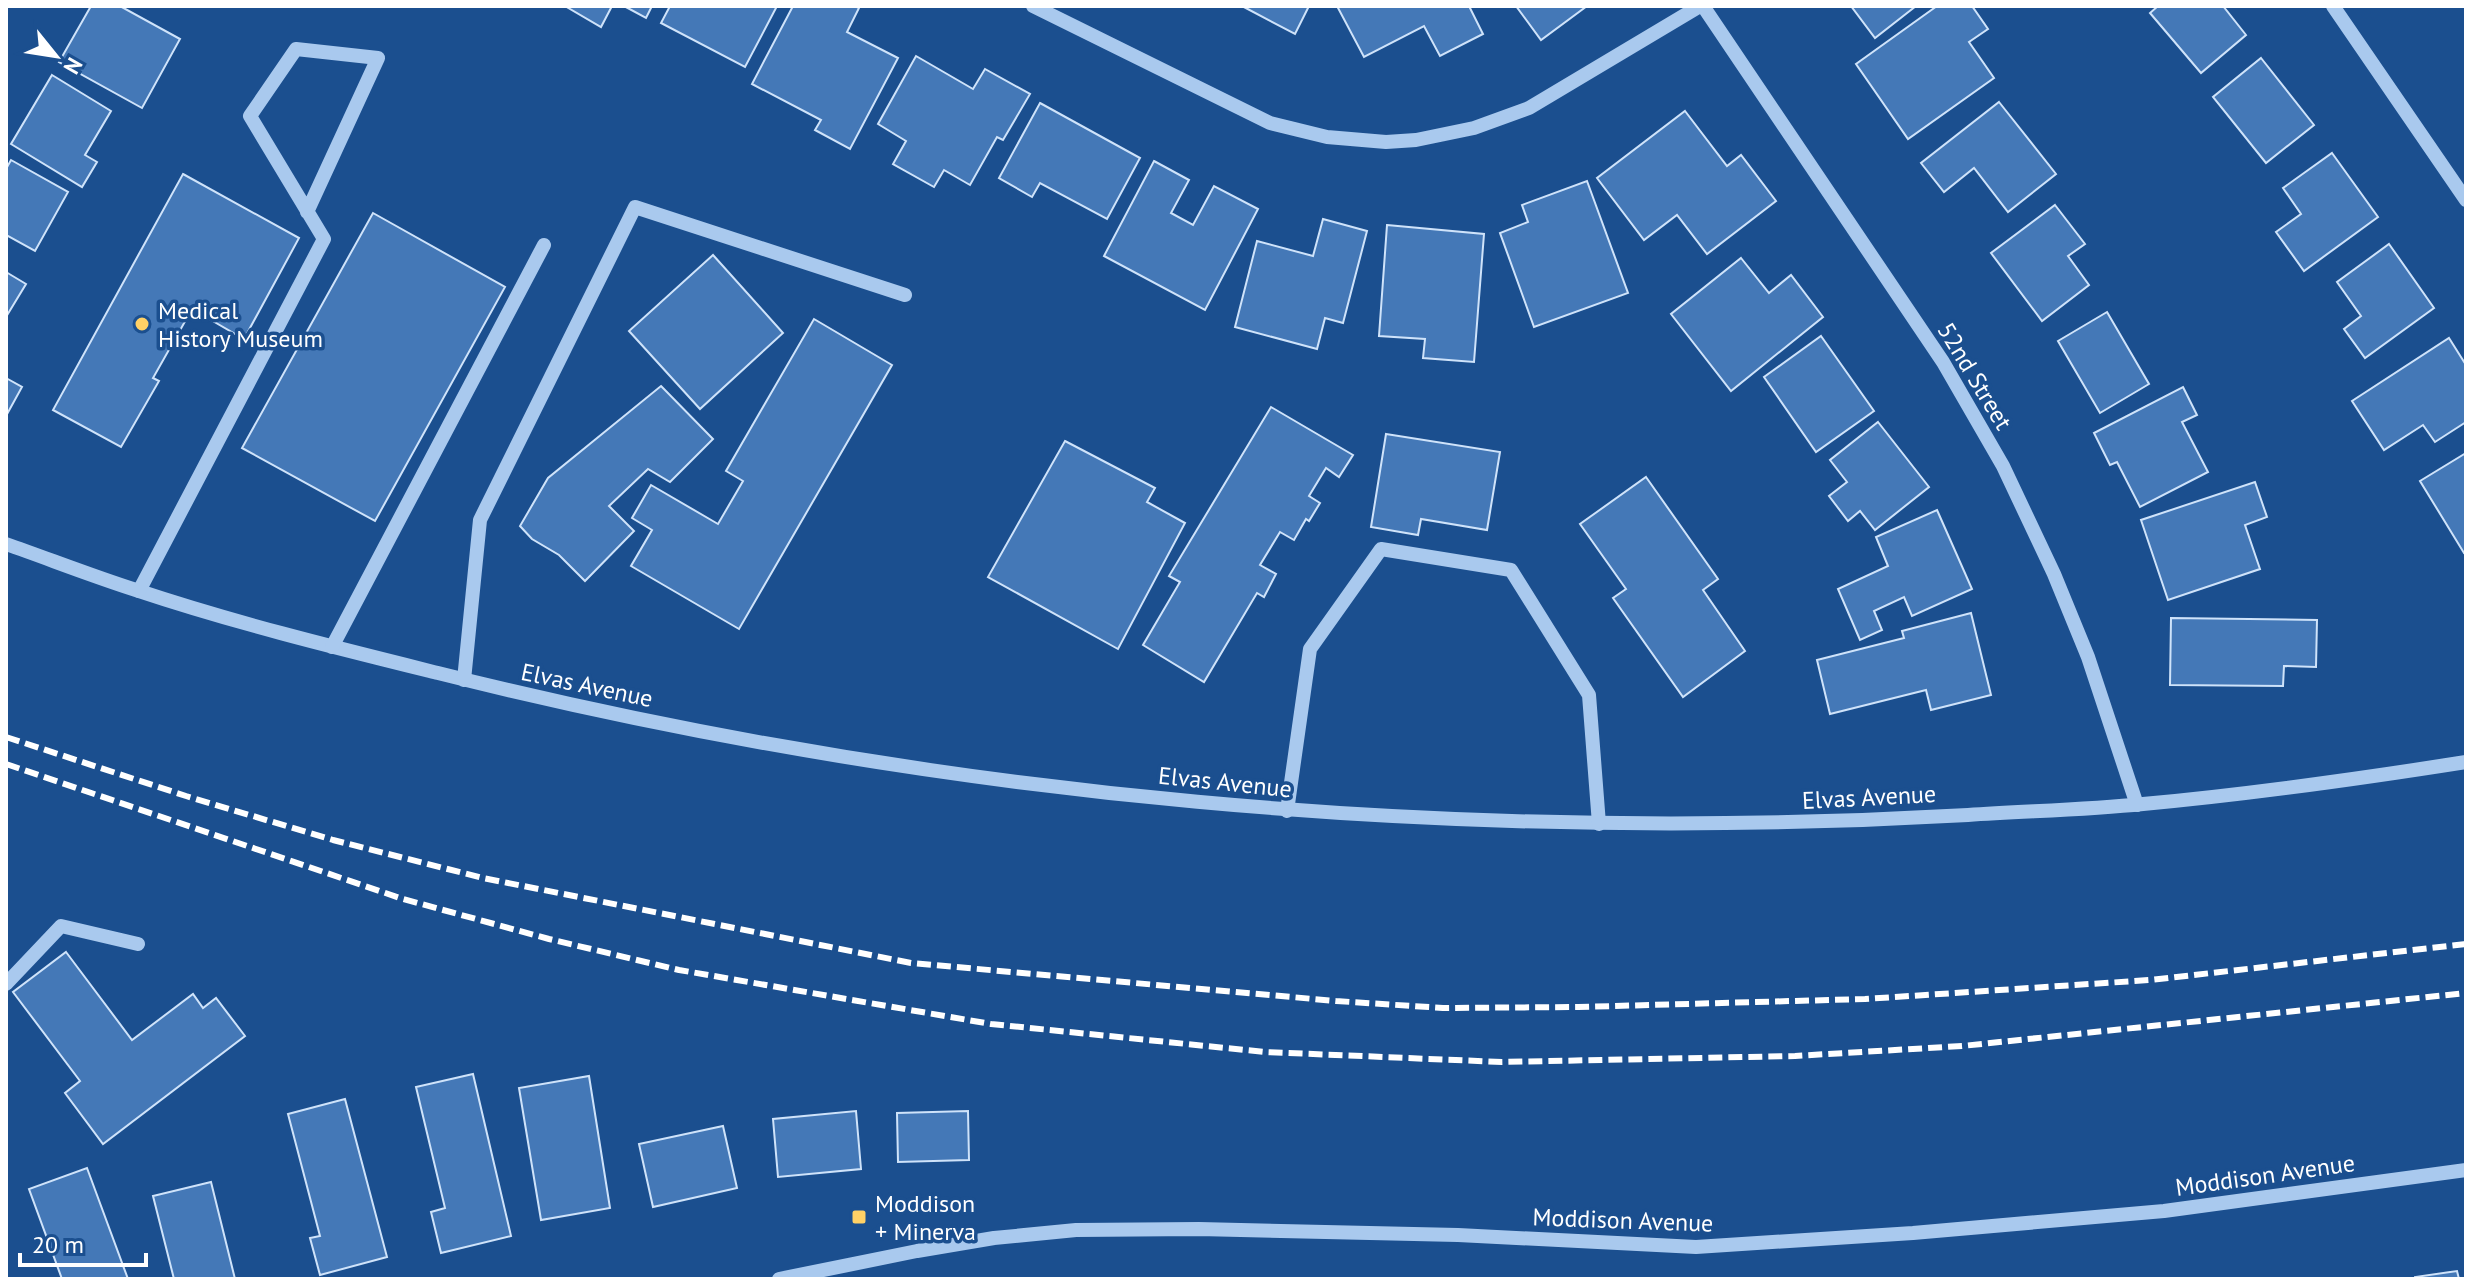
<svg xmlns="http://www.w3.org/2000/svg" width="2472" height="1285" font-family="'PT Sans',sans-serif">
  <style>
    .building { fill: #4478b7; stroke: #cfe3fa; stroke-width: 2 }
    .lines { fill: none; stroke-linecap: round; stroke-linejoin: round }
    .minor { stroke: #a9c9ee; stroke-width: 14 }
    .rail { stroke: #fff; stroke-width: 6; stroke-dasharray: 14 6; stroke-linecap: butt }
    .poi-dot { fill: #ffd166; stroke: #1b4f8f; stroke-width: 3 }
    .labels { text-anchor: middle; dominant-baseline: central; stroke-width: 7; stroke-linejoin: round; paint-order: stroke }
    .poi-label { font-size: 24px; fill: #fff; stroke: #1b4f8f; text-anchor: start }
    .street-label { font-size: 24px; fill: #fff; stroke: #1b4f8f }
  </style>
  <rect width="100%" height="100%" fill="#1b4f8f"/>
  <g class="building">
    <path d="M 91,6 L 120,6 L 180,39 L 142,108 L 59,62 Z"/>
    <path d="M 565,6 L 612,6 L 601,27 Z"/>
    <path d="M 624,6 L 652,6 L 646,18 Z"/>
    <path d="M 670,6 L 777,6 L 745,67 L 661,23 Z"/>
    <path d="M 793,6 L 855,6 L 859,8 L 847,32 L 898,58 L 850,149 L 815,130 L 821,120 L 752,84 Z"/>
    <path d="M 1242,6 L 1309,6 L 1295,34 Z"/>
    <path d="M 1337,6 L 1469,6 L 1483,34 L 1440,56 L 1424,26 L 1364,57 Z"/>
    <path d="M 1516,6 L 1587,6 L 1541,40 Z"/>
    <path d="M 1851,6 L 1916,6 L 1875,38 Z"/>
    <path d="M 1937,6 L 1972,6 L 1988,29 L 1969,42 L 1994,78 L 1908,139 L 1856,64 Z"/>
    <path d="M 2158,6 L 2223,6 L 2246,35 L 2201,73 L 2150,13 Z"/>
    <path d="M 916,56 L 973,89 L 985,69 L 1030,94 L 1003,140 L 997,137 L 970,185 L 944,170 L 934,187 L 893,164 L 906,141 L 878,124 Z"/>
    <path d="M 2261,58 L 2314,125 L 2266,163 L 2213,97 Z"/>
    <path d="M 52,75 L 111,111 L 85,155 L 97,162 L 82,187 L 11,144 Z"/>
    <path d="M 1999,102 L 2056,174 L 2008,212 L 1974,168 L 1944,192 L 1921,163 Z"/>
    <path d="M 1040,103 L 1140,158 L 1107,219 L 1040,183 L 1032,197 L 999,178 Z"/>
    <path d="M 1685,111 L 1727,166 L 1741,155 L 1776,201 L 1707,254 L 1677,215 L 1644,240 L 1597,178 Z"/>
    <path d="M 2332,153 L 2378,217 L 2304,271 L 2276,232 L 2301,214 L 2283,188 Z"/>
    <path d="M 11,160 L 68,192 L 35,251 L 6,235 L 6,169 Z"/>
    <path d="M 1154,161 L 1189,180 L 1171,213 L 1193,225 L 1214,186 L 1258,209 L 1205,310 L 1104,256 Z"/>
    <path d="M 183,174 L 299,238 L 244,339 L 192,309 L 153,378 L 159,381 L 121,447 L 53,410 Z"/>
    <path d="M 1587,181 L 1628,293 L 1534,327 L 1500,233 L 1528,222 L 1522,205 Z"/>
    <path d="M 2055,205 L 2085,244 L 2068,256 L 2089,285 L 2042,321 L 1991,253 Z"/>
    <path d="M 373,213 L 505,287 L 375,521 L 242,448 Z"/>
    <path d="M 1323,219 L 1367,231 L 1343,323 L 1325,318 L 1317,349 L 1235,327 L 1257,241 L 1313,256 Z"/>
    <path d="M 1387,225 L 1484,234 L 1474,362 L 1423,358 L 1425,339 L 1379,336 Z"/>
    <path d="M 2389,244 L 2434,308 L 2365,358 L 2344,329 L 2361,316 L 2337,282 Z"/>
    <path d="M 713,255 L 783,333 L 700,409 L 629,331 Z"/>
    <path d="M 1741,258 L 1769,293 L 1791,275 L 1823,317 L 1731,391 L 1671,314 Z"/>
    <path d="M 6,272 L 26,284 L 6,317 Z"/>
    <path d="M 2107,312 L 2149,384 L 2100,413 L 2058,341 Z"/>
    <path d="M 814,319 L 892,365 L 739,629 L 631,566 L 652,530 L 632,518 L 651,485 L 718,524 L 743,481 L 726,471 Z"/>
    <path d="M 1821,336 L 1874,411 L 1816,452 L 1764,377 Z"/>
    <path d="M 2449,338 L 2466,365 L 2466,422 L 2435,442 L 2423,425 L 2384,450 L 2352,401 Z"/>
    <path d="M 6,378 L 22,387 L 6,416 Z"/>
    <path d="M 661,386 L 713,439 L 670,482 L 648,469 L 609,506 L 634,531 L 585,581 L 559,555 L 532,539 L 520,526 L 548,478 Z"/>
    <path d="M 2183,387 L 2197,415 L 2182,422 L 2208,472 L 2140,507 L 2117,462 L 2110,465 L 2094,433 Z"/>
    <path d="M 1271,407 L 1353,455 L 1339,477 L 1326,468 L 1309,496 L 1320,503 L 1309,521 L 1306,519 L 1294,540 L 1280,532 L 1260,565 L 1276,574 L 1264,597 L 1257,593 L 1204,682 L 1143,645 L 1180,582 L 1169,576 Z"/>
    <path d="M 1878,422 L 1929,487 L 1875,530 L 1860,511 L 1848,521 L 1829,496 L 1847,482 L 1830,460 Z"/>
    <path d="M 1386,434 L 1500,452 L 1487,530 L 1421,519 L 1418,535 L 1371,527 Z"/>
    <path d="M 1065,441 L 1155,488 L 1147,502 L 1185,523 L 1118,649 L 988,577 Z"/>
    <path d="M 2466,453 L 2466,552 L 2464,553 L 2420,481 Z"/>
    <path d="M 1646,477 L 1718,579 L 1703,590 L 1745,651 L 1683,697 L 1613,598 L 1626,589 L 1580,524 Z"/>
    <path d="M 2255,482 L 2267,517 L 2245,525 L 2260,569 L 2168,600 L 2141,520 Z"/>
    <path d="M 1937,510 L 1972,589 L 1912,616 L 1904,597 L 1874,611 L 1882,630 L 1860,640 L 1838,589 L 1888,566 L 1876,537 Z"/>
    <path d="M 1971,613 L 1991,695 L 1931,710 L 1926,690 L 1830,714 L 1817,660 L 1904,638 L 1902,631 Z"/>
    <path d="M 2171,618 L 2317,620 L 2316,667 L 2284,666 L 2283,686 L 2170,685 Z"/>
    <path d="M 66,952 L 132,1040 L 193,994 L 203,1008 L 216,998 L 245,1036 L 103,1144 L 65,1093 L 80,1081 L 13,992 Z"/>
    <path d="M 473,1074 L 511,1236 L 441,1253 L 431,1212 L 445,1208 L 416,1087 Z"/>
    <path d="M 589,1076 L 610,1208 L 541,1220 L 519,1088 Z"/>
    <path d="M 345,1099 L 387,1257 L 320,1275 L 310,1238 L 320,1236 L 288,1114 Z"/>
    <path d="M 856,1111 L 861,1169 L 778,1177 L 773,1119 Z"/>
    <path d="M 968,1111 L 969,1160 L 898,1162 L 897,1113 Z"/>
    <path d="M 723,1126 L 737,1188 L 653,1207 L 639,1144 Z"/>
    <path d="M 87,1168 L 128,1279 L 62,1279 L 29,1189 Z"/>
    <path d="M 211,1182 L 235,1279 L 174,1279 L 153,1196 Z"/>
    <path d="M 2457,1271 L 2459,1279 L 2415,1279 L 2415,1277 Z"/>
  </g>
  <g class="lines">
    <g class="minor">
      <path d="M 1033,6 L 1270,123 L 1327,137 L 1386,142 L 1416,140 L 1474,128 L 1529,108 L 1700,6"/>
      <path d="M 1703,6 L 1943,362 L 2003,466 L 2054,574 L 2088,657 L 2137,805"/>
      <path d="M 2333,6 L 2466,200"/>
      <path d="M 6,544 C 49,559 92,576 136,590 C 235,623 337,648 438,673 C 937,798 1454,844 1968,815 C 2026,811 2085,810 2143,804 C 2251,794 2358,779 2466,762"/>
      <path d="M 139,591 L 324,239 L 250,116 L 296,49 L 378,58 L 307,212"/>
      <path d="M 332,647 L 544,245"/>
      <path d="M 464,680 L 480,520 L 635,207 L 905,295"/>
      <path d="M 1287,811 L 1310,649 L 1381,549 L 1511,570 L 1589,695 L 1599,824"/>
      <path d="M 6,984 L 61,926 L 138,944"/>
      <path d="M 779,1279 L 917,1251 L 994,1238 L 1076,1230 L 1199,1229 L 1458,1235 L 1696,1247 L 1913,1233 L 2164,1211 L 2466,1170"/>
    </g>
    <g class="rail">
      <path d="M 6,737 L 186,796 L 333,840 L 483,878 L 911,963 L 1336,1001 L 1443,1008 L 1578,1007 L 1865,999 L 2150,980 L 2466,944"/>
      <path d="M 6,764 L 403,899 L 549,939 L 679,970 L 991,1024 L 1265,1052 L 1502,1062 L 1795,1056 L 1962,1046 L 2466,993"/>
    </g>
  </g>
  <g class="poi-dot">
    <circle cx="142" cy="324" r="8"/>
    <rect x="851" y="1209" width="16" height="16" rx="4"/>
  </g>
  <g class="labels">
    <g class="poi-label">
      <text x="158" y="310">Medical<tspan x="158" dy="28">History Museum</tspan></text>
      <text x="875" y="1203">Moddison<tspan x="875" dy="28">+ Minerva</tspan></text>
    </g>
    <g class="street-label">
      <text transform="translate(1975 376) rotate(59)">52nd Street</text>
      <text transform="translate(587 685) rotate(12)">Elvas Avenue</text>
      <text transform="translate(1225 782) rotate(6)">Elvas Avenue</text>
      <text transform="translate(1869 797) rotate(-3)">Elvas Avenue</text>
      <text transform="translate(2265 1175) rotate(-8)">Moddison Avenue</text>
      <text transform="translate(1623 1220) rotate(2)">Moddison Avenue</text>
    </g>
  </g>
  <rect width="2472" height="1285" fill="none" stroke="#ffffff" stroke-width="16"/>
  <g transform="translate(56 56) rotate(120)" stroke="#1b4f8f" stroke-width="6" paint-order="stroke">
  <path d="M0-6L14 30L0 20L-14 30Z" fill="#ffffff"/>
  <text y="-12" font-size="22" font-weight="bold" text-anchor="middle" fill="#ffffff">N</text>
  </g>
  <path d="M20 1253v12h126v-12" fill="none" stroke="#ffffff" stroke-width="4"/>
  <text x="32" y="1253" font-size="24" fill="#ffffff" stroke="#1b4f8f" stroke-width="6" paint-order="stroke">20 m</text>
</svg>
